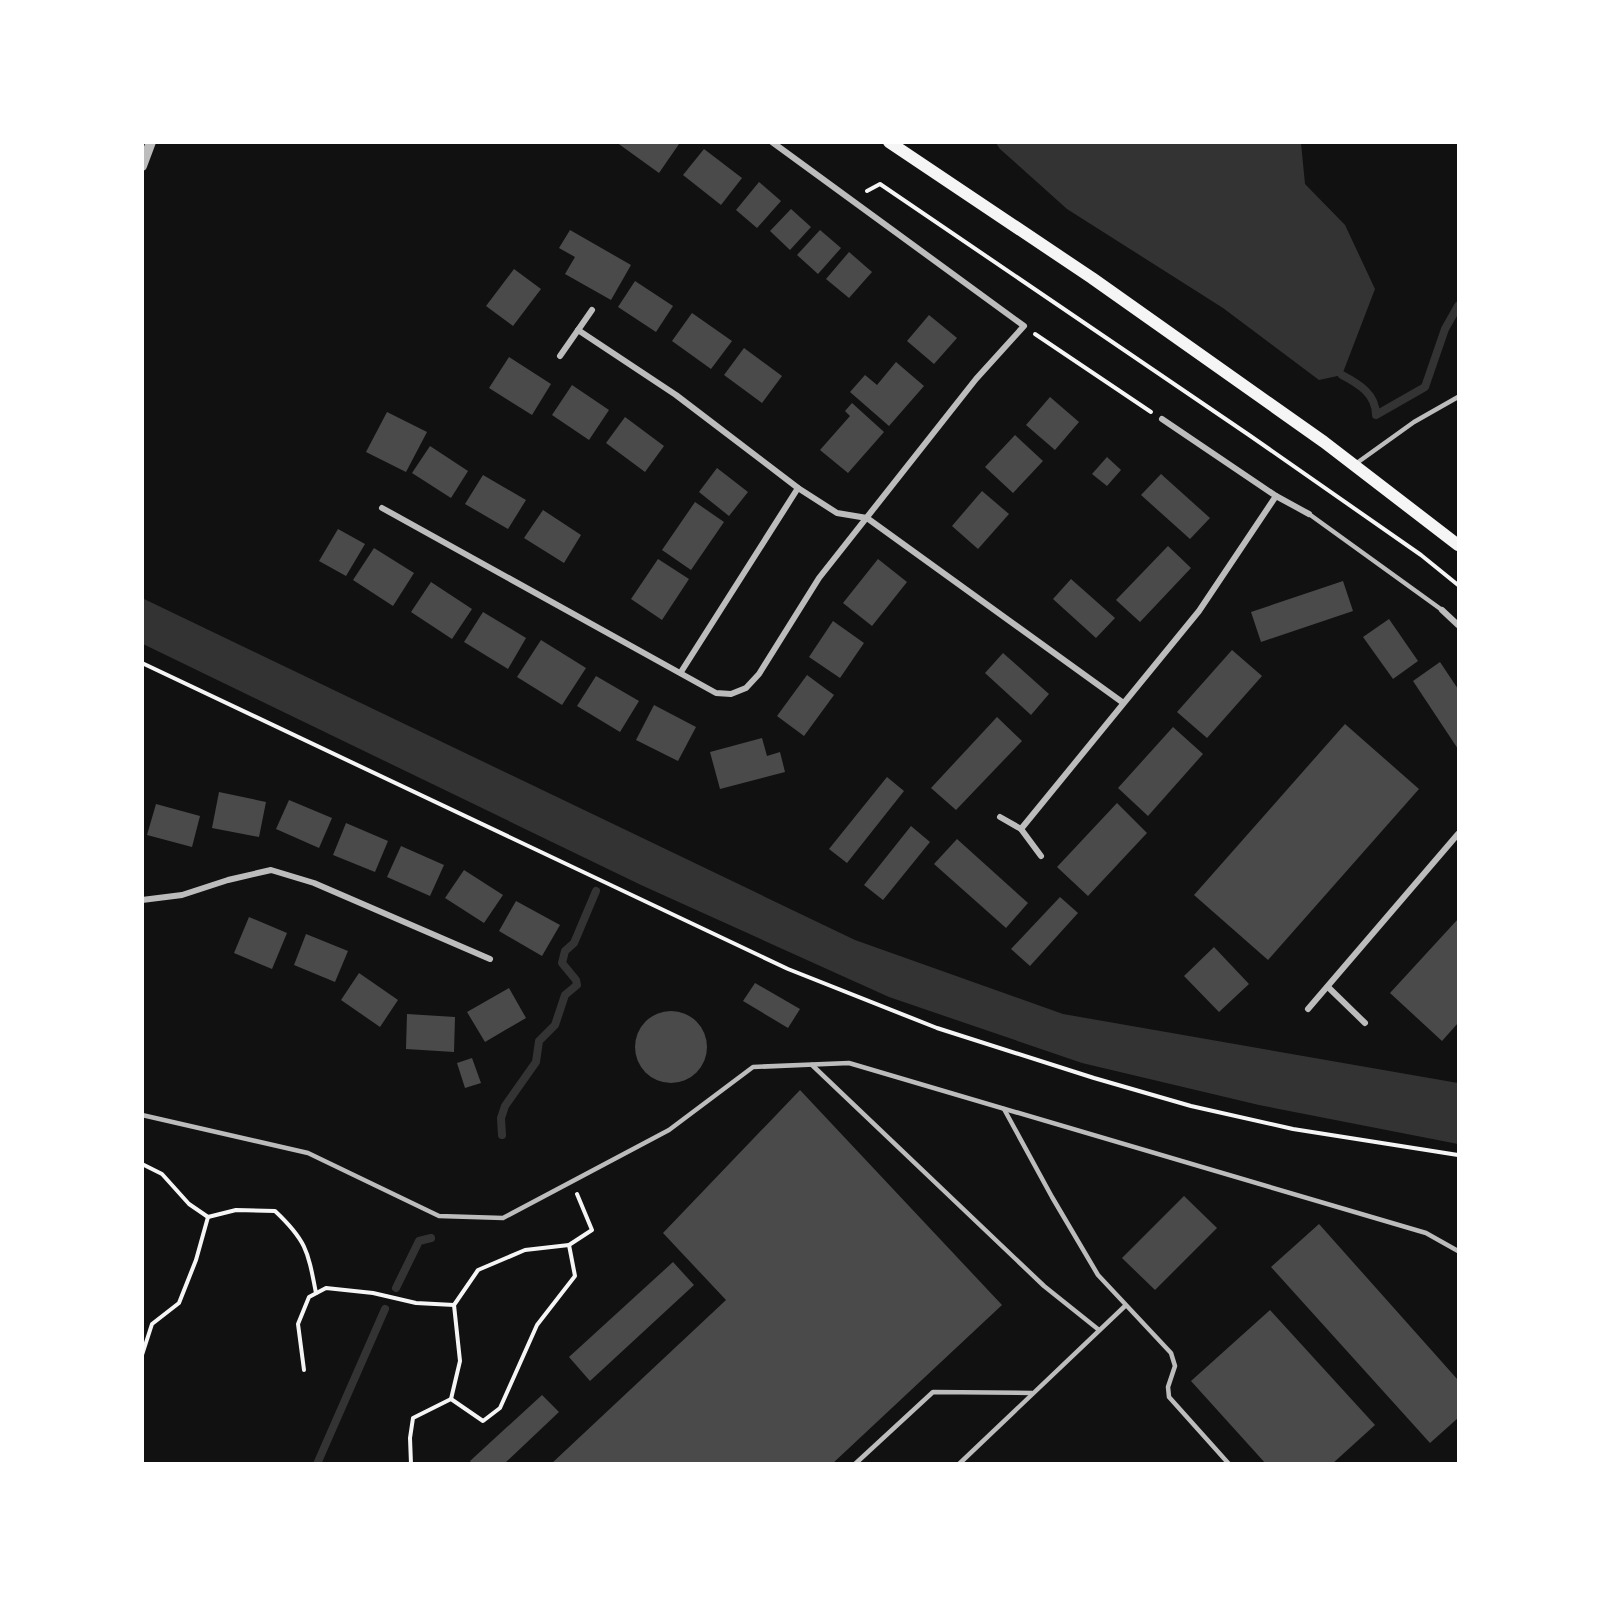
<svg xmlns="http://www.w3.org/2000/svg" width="1601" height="1606" font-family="'Libre Baskerville',serif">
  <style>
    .water { fill: #333 }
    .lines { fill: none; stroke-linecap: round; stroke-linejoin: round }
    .stream { stroke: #333; stroke-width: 8 }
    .building { fill: #4a4a4a }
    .path { stroke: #f5f5f5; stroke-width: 4 }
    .service { stroke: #bcbcbc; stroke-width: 4.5 }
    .minor { stroke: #bcbcbc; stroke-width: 6 }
    .tertiary { stroke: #bcbcbc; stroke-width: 10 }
    .secondary { stroke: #f5f5f5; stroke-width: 12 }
  </style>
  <rect width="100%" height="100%" fill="#111"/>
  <g class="water">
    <path d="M 996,143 L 1301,143 L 1305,184 L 1345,225 L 1375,289 L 1342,375 L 1319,380 L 1223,308 L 1067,209 L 1000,149 Z"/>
    <path d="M 142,598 L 855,940 L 1063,1014 L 1458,1083 L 1458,1144 L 1259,1105 L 1082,1063 L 889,997 L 641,885 L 143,644 Z"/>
  </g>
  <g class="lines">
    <g class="stream">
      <path d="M 1342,375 C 1359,384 1376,394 1376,415 L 1425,387 L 1445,329 L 1458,306"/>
      <path d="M 502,1135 L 501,1118 L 505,1106 L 536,1062 L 539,1041 L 555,1025 L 565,995 L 577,985 L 576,980 L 562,963 L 565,951 L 574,943 L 596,891"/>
      <path d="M 396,1288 L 419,1241 L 431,1238"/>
      <path d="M 317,1464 L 385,1309"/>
    </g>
  </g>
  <g class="building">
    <path d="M 616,142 L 677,142 L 679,144 L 659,173 Z"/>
    <path d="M 704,149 L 742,178 L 721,205 L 683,175 Z"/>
    <path d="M 759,182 L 781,201 L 757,228 L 736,210 Z"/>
    <path d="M 791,209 L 811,227 L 790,250 L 770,231 Z"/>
    <path d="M 570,230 L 631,265 L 611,300 L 565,274 L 575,257 L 559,248 Z"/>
    <path d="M 820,230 L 841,248 L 818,274 L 797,255 Z"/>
    <path d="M 849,252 L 872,272 L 849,298 L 826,279 Z"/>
    <path d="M 514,269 L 541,289 L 513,326 L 486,306 Z"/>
    <path d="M 635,281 L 673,306 L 656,332 L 618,307 Z"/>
    <path d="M 692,313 L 732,341 L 711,369 L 672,341 Z"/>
    <path d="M 929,315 L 957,338 L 934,364 L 907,341 Z"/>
    <path d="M 744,348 L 782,376 L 762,403 L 724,375 Z"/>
    <path d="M 509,357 L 551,384 L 532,415 L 489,388 Z"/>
    <path d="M 896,362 L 924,386 L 889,426 L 850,392 L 865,375 L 877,385 Z"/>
    <path d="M 572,385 L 609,410 L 589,440 L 552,415 Z"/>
    <path d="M 1050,397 L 1079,422 L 1055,450 L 1026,425 Z"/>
    <path d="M 852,403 L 884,432 L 848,473 L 820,450 L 850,416 L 845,411 Z"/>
    <path d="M 387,412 L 427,432 L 406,472 L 366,452 Z"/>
    <path d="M 625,417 L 664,446 L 645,472 L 606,443 Z"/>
    <path d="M 1015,435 L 1043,461 L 1013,493 L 985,467 Z"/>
    <path d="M 430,446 L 468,471 L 451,498 L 412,473 Z"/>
    <path d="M 1107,457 L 1121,470 L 1107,486 L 1092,474 Z"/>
    <path d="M 717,468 L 748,492 L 729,516 L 699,492 Z"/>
    <path d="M 1161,474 L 1210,518 L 1190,539 L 1141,495 Z"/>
    <path d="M 483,475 L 526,500 L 508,529 L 465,504 Z"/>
    <path d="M 982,491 L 1009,514 L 978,549 L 952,526 Z"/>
    <path d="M 695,502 L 724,522 L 691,570 L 662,550 Z"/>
    <path d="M 543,510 L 581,535 L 564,563 L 524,538 Z"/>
    <path d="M 338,529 L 365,544 L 346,576 L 319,561 Z"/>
    <path d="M 1168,546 L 1191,568 L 1140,622 L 1116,600 Z"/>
    <path d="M 374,548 L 414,573 L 393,606 L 353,580 Z"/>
    <path d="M 658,559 L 689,579 L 662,620 L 631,599 Z"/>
    <path d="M 878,559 L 907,582 L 872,626 L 843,603 Z"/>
    <path d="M 1071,579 L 1115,618 L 1096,638 L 1053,599 Z"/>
    <path d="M 1343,581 L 1353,611 L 1261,642 L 1251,612 Z"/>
    <path d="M 431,582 L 472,609 L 452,639 L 411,612 Z"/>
    <path d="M 483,612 L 526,638 L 508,669 L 464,642 Z"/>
    <path d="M 1389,619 L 1418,661 L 1393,679 L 1363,637 Z"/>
    <path d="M 833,621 L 864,643 L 840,678 L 809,657 Z"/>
    <path d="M 541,640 L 586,668 L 562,705 L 517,677 Z"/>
    <path d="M 1232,650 L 1262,676 L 1207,738 L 1177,712 Z"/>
    <path d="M 1003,653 L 1049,694 L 1031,715 L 985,673 Z"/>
    <path d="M 1440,662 L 1458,689 L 1458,749 L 1413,681 Z"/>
    <path d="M 807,675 L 834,695 L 804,736 L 777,716 Z"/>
    <path d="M 596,676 L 639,701 L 620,732 L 577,706 Z"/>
    <path d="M 654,705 L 696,727 L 678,761 L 636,740 Z"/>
    <path d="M 997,717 L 1022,741 L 956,810 L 931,788 Z"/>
    <path d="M 1345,724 L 1419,789 L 1268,960 L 1194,895 Z"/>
    <path d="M 1173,727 L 1203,754 L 1148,816 L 1118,788 Z"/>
    <path d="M 762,738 L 767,756 L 780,752 L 785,772 L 720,789 L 710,752 Z"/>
    <path d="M 887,777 L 904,791 L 847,863 L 829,849 Z"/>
    <path d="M 219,792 L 266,802 L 259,837 L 212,828 Z"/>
    <path d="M 289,800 L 332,818 L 319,848 L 276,829 Z"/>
    <path d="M 1117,803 L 1147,833 L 1088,896 L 1057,867 Z"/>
    <path d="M 156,804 L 200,816 L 192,847 L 147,835 Z"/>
    <path d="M 346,823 L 388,841 L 375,872 L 333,855 Z"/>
    <path d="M 911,826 L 930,842 L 883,900 L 864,885 Z"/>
    <path d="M 957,839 L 1028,903 L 1006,928 L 934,864 Z"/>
    <path d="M 401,846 L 444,865 L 430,896 L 387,877 Z"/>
    <path d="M 464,870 L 503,895 L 484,923 L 445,898 Z"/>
    <path d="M 1060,897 L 1078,913 L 1030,966 L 1011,949 Z"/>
    <path d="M 516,901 L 560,925 L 542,956 L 499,931 Z"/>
    <path d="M 249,917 L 287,933 L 272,969 L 234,953 Z"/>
    <path d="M 1458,919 L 1458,1023 L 1442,1041 L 1390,993 Z"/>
    <path d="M 306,934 L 348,951 L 335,982 L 294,965 Z"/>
    <path d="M 1214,947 L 1249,984 L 1219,1012 L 1184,976 Z"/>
    <path d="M 359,973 L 398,1000 L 380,1027 L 341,1000 Z"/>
    <path d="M 755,983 L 800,1009 L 788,1028 L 743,1001 Z"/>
    <path d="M 509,988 L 526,1018 L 485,1042 L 467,1012 Z"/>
    <circle cx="671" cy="1047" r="36"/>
    <path d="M 407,1014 L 455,1017 L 454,1052 L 406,1049 Z"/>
    <path d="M 472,1058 L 481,1083 L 465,1088 L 457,1063 Z"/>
    <path d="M 800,1090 L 1002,1305 L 832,1464 L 551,1464 L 726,1300 L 663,1233 Z"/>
    <path d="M 1184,1196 L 1217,1228 L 1155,1290 L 1122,1258 Z"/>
    <path d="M 1319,1224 L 1458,1380 L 1458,1418 L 1430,1443 L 1271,1267 Z"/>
    <path d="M 673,1262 L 694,1285 L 590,1381 L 569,1357 Z"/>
    <path d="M 1270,1310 L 1375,1425 L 1332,1464 L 1266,1464 L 1191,1381 Z"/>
    <path d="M 542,1395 L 559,1412 L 504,1464 L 472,1464 L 470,1461 Z"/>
  </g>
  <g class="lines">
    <g class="path">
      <path d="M 867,191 L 880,184 L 1249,435 L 1421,555 L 1458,585"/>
      <path d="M 1035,334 L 1151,412"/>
      <path d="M 142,663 L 788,969 L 937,1028 L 1094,1078 L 1191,1106 L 1293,1129 L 1458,1155"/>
      <path d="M 142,1164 L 162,1174 L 189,1204 L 208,1217"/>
      <path d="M 142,1355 L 152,1324 L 179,1303 L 196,1260 L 208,1217 L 236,1210 L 275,1211 C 307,1241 308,1252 316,1293"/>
      <path d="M 304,1370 L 298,1324 L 309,1297 L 326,1288 L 373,1293 L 416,1303 L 454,1305"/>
      <path d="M 451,1399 L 460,1361 L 454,1305 L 478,1270 L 525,1250 L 569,1245"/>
      <path d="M 411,1464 L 410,1438 L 413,1418 L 451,1399 L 483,1421 L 500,1408 L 537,1325 L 575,1276 L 569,1245 L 592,1230 L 577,1194"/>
    </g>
    <g class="service">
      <path d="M 1354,465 L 1414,422 L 1458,397"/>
      <path d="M 1309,514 L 1442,610"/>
      <path d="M 812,1065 L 1044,1286 L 1099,1330"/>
      <path d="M 1004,1109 L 1052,1197 L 1098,1275 L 1171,1353 L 1175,1366 L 1168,1387 L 1169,1397 L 1229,1464"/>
      <path d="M 142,1115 L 308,1153 L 439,1216 L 503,1218 L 669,1130 L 753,1067 L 849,1063 L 1426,1233 L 1458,1251"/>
      <path d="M 855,1464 L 933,1392 L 1032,1393"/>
      <path d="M 959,1464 L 1125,1306"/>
    </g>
    <g class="minor">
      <path d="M 578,330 L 676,395 L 798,488 L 837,513 L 867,518 L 1122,702"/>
      <path d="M 560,356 L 592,310"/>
      <path d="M 1162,419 L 1276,496 L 1309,514"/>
      <path d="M 382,508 L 716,693 L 731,694 L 746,688 L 759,674 L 819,578 L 976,379 L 1024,326 L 772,142"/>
      <path d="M 1442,610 L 1458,625"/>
      <path d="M 681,672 L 798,488"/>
      <path d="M 1000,817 L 1021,829 L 1041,856"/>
      <path d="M 1021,829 L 1199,611 L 1276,496"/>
      <path d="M 142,900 L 182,895 L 228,880 L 271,870 L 314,883 L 490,959"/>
      <path d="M 1328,987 L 1365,1023"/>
      <path d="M 1308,1009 L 1458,834"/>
    </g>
    <path class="tertiary" d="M 142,166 L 151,142"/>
    <path class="secondary" d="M 889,142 L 1092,278 L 1324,442 L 1458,545"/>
  </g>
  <rect width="1601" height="1606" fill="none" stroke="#ffffff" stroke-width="288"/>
</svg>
